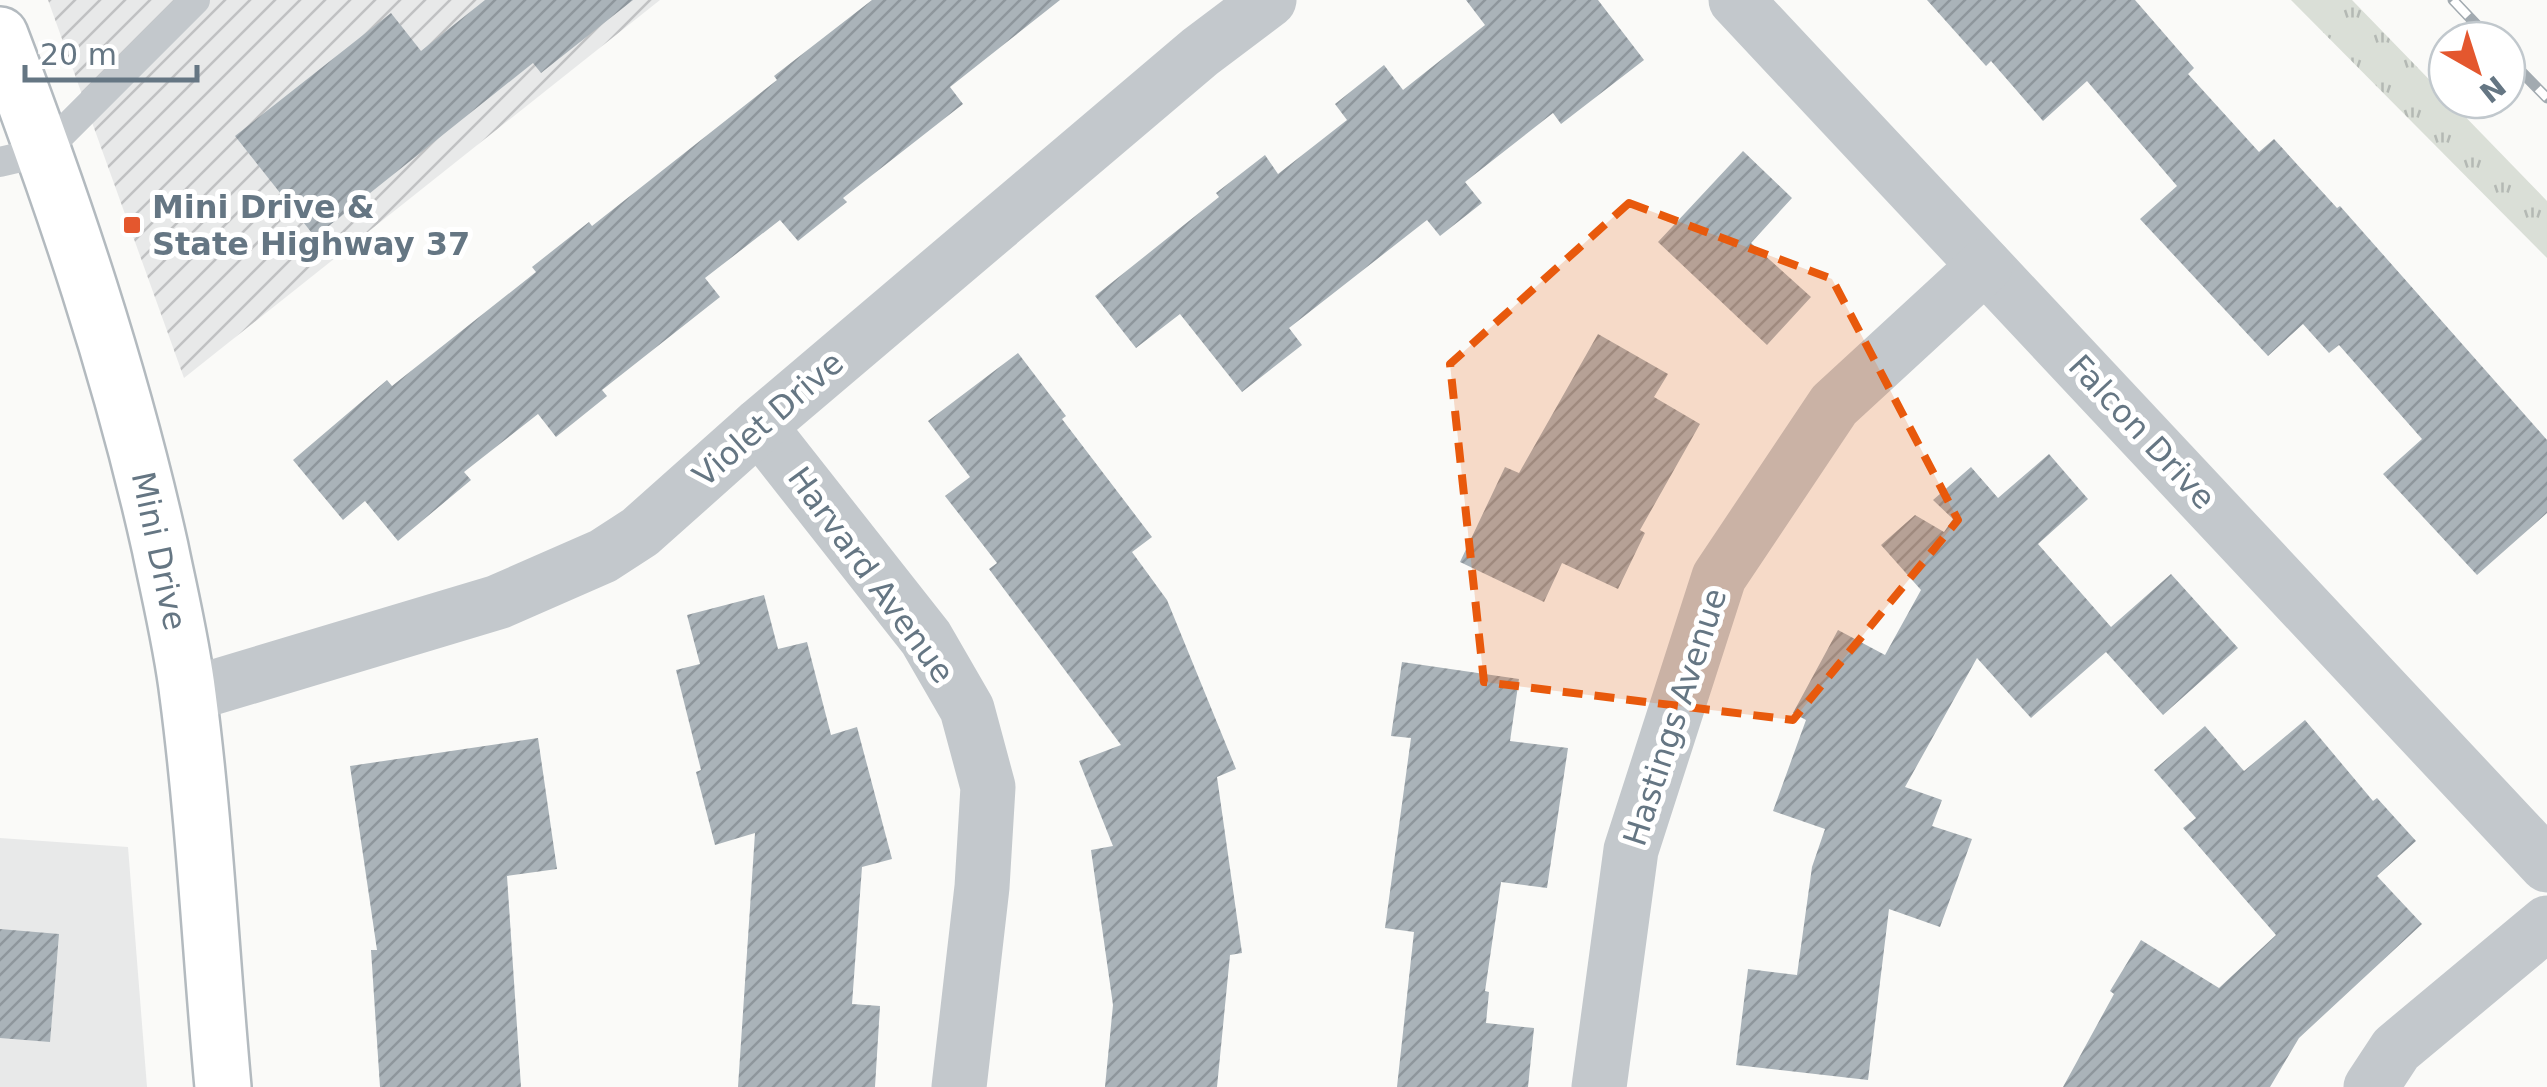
<svg xmlns="http://www.w3.org/2000/svg" width="2547" height="1087" font-family="'DejaVu Sans',sans-serif">
  <style>
    .built { fill: #e8e9e9 }
    .industrial { fill: url(#industrial-furrows) }
    .grass { fill: url(#grass-tufts) }
    .building { fill: url(#building-hatch) }
    .lines { fill: none; stroke-linecap: round; stroke-linejoin: round }
    .secondary-casing { stroke: #b3babf; stroke-width: 60 }
    .lane { stroke: #c3c8cc; stroke-width: 30 }
    .street { stroke: #c3c8cc; stroke-width: 55 }
    .secondary { stroke: #fff; stroke-width: 55 }
    .rail-casing { stroke: #a2aab0; stroke-width: 11 }
    .rail { stroke: #fff; stroke-width: 8; stroke-dasharray: 22; stroke-linecap: butt }
    .marked { fill: #e8590c; fill-opacity: 0.2; stroke: #e8590c; stroke-width: 8; stroke-dasharray: 20 12; stroke-linejoin: round }
    .poi-dot { fill: #e4572e; stroke: #fff; stroke-width: 4 }
    .labels { text-anchor: middle; dominant-baseline: central; stroke-width: 10; stroke-linejoin: round; paint-order: stroke }
    .poi-label { font-size: 32px; font-weight: bold; fill: #657683; stroke: #fff; text-anchor: start }
    .street-label { font-size: 32px; fill: #657683; stroke: #fff }
  </style>
  <defs>
    <pattern id="industrial-furrows" width="10" height="10" patternUnits="userSpaceOnUse" patternTransform="scale(2.5)"><rect width="10" height="10" fill="#e8e9e9"/><path d="M-1 1l2-2M0 10L10 0M9 11l2-2" fill="none" stroke="#c0c1c2"/></pattern>
    <pattern id="grass-tufts" width="24" height="20" patternUnits="userSpaceOnUse" patternTransform="scale(2.5)"><rect width="24" height="20" fill="#dadfd7"/><path d="M3 7l-1-3M5 7V3M7 7l1-3M15 17l-1-3M17 17v-4M19 17l1-3" fill="none" stroke="#b4b9b4"/></pattern>
    <pattern id="building-hatch" width="6" height="6" patternUnits="userSpaceOnUse" patternTransform="scale(2.5)"><rect width="6" height="6" fill="#aab3b9"/><path d="M-1 1l2-2M0 6l6-6M5 7l2-2" fill="none" stroke="#8e969c"/></pattern>
  </defs>
  <rect width="100%" height="100%" fill="#fafaf8"/>
  <path class="built" d="M 0,838 L 128,847 L 147,1087 L 0,1087 Z"/>
  <path class="industrial" d="M 48,0 L 660,0 L 184,378 Z"/>
  <path class="grass" d="M 2291,0 L 2352,0 L 2547,201 L 2547,258 Z"/>
  <g class="building">
    <path d="M 485,0 L 633,0 L 541,73 L 533,63 L 315,237 L 235,136 L 391,13 L 421,51 Z"/>
    <path d="M 872,0 L 1060,0 L 950,87 L 963,104 L 843,198 L 847,202 L 798,241 L 780,220 L 705,278 L 720,297 L 602,390 L 607,396 L 556,437 L 538,414 L 464,472 L 471,480 L 398,541 L 365,501 L 343,520 L 293,460 L 387,380 L 392,386 L 536,272 L 532,267 L 589,222 L 592,226 L 777,80 L 774,76 Z"/>
    <path d="M 1466,0 L 1598,0 L 1644,60 L 1561,124 L 1553,113 L 1465,182 L 1482,203 L 1440,236 L 1427,220 L 1289,328 L 1302,345 L 1242,392 L 1180,314 L 1136,348 L 1095,296 L 1219,197 L 1216,193 L 1265,155 L 1278,174 L 1347,120 L 1335,104 L 1384,65 L 1403,90 L 1485,25 Z"/>
    <path d="M 1927,0 L 2135,0 L 2194,68 L 2188,74 L 2259,152 L 2274,139 L 2337,208 L 2340,206 L 2547,440 L 2547,513 L 2477,575 L 2383,474 L 2422,439 L 2339,345 L 2329,353 L 2303,324 L 2268,356 L 2140,219 L 2177,186 L 2087,81 L 2043,121 L 1991,61 L 1986,66 Z"/>
    <path d="M 1743,151 L 1792,198 L 1751,243 L 1811,297 L 1767,345 L 1658,242 Z"/>
    <path d="M 1598,334 L 1668,374 L 1654,397 L 1700,424 L 1640,530 L 1645,533 L 1618,589 L 1562,563 L 1544,602 L 1460,562 L 1505,467 L 1519,473 Z"/>
    <path d="M 1018,353 L 1066,416 L 1062,419 L 1152,537 L 1132,552 L 1167,600 L 1236,769 L 1217,777 L 1242,953 L 1230,955 L 1217,1087 L 1105,1087 L 1113,1005 L 1091,850 L 1113,846 L 1079,761 L 1121,745 L 989,569 L 997,563 L 945,496 L 970,477 L 928,421 Z"/>
    <path d="M 2049,454 L 2088,499 L 2038,544 L 2111,627 L 2171,574 L 2238,648 L 2163,715 L 2106,652 L 2031,718 L 1977,658 L 1905,787 L 1942,800 L 1932,826 L 1972,839 L 1940,927 L 1889,909 L 1868,1080 L 1736,1065 L 1748,969 L 1797,975 L 1812,867 L 1825,829 L 1773,811 L 1806,720 L 1793,713 L 1838,630 L 1885,655 L 1921,590 L 1881,545 L 1915,515 L 1944,532 L 1953,519 L 1933,500 L 1971,467 L 1998,498 Z"/>
    <path d="M 764,595 L 778,649 L 807,642 L 831,735 L 857,727 L 892,859 L 862,867 L 852,1004 L 880,1006 L 875,1087 L 738,1087 L 755,833 L 715,845 L 696,772 L 701,770 L 676,670 L 700,664 L 687,615 Z"/>
    <path d="M 1402,662 L 1519,679 L 1510,741 L 1568,748 L 1547,888 L 1501,882 L 1485,991 L 1489,992 L 1486,1023 L 1534,1028 L 1528,1087 L 1397,1087 L 1414,932 L 1385,928 L 1411,738 L 1391,736 Z"/>
    <path d="M 2305,720 L 2373,801 L 2377,798 L 2416,841 L 2377,876 L 2422,924 L 2299,1038 L 2270,1087 L 2063,1087 L 2114,994 L 2110,991 L 2141,940 L 2219,988 L 2276,935 L 2183,828 L 2196,818 L 2154,770 L 2205,726 L 2244,771 Z"/>
    <path d="M 538,738 L 557,869 L 507,876 L 521,1087 L 380,1087 L 371,950 L 377,950 L 350,766 Z"/>
    <path d="M 0,929 L 59,934 L 50,1042 L 0,1038 Z"/>
  </g>
  <g class="lines">
    <defs>
      <path id="secondary" d="M 0,35 C 64,203 121,372 160,547 C 170,596 182,645 188,695 C 205,825 211,957 223,1087"/>
    </defs>
    <use href="#secondary" class="secondary-casing"/>
    <path class="lane" d="M 0,162 L 43,152 L 195,0"/>
    <g class="street">
      <path d="M 1736,0 L 2547,865"/>
      <path d="M 759,426 L 926,638 L 967,709 L 988,787 L 982,887 L 959,1087"/>
      <path d="M 188,695 L 498,602 L 603,556 L 640,532 L 759,426 L 1200,52 L 1269,0"/>
      <path d="M 1599,1087 L 1631,850 L 1719,577 L 1834,405 L 1985,266"/>
      <path d="M 2371,1087 L 2396,1049 L 2547,923"/>
    </g>
    <use href="#secondary" class="secondary"/>
    <defs>
      <g id="rail">
        <path d="M 2453,0 L 2491,40"/>
        <path d="M 2507,57 L 2547,98"/>
      </g>
    </defs>
    <use href="#rail" class="rail-casing"/>
    <use href="#rail" class="rail"/>
  </g>
  <path class="marked" d="M 1629,203 L 1832,279 L 1958,520 L 1793,720 L 1484,682 L 1450,364 Z"/>
  <rect class="poi-dot" x="122" y="215" width="20" height="20" rx="5"/>
  <g class="labels">
    <g class="poi-label">
      <text x="152" y="207">Mini Drive &amp;<tspan x="152" dy="37">State Highway 37</tspan></text>
    </g>
    <g class="street-label">
      <text transform="translate(768 419) rotate(-41)">Violet Drive</text>
      <text transform="translate(2142 432) rotate(47)">Falcon Drive</text>
      <text transform="translate(159 551) rotate(78)">Mini Drive</text>
      <text transform="translate(871 575) rotate(54)">Harvard Avenue</text>
      <text transform="translate(1675 717) rotate(-72)">Hastings Avenue</text>
    </g>
  </g>
  <g transform="translate(2477 70) rotate(141)"><circle r="48" fill="#ffffff" stroke="#c1c8cd" stroke-width="2.5"/>
  <path d="M0-8L18 38L0 25L-18 38Z" fill="#e4572e"/>
  <text y="-15" font-size="28" font-weight="bold" text-anchor="middle" fill="#657683">N</text>
  </g>
  <path d="M25 65v15h172v-15" fill="none" stroke="#657683" stroke-width="5"/>
  <text x="40" y="65" font-size="30" fill="#657683" stroke="#ffffff" stroke-width="8" paint-order="stroke">20 m</text>
</svg>
